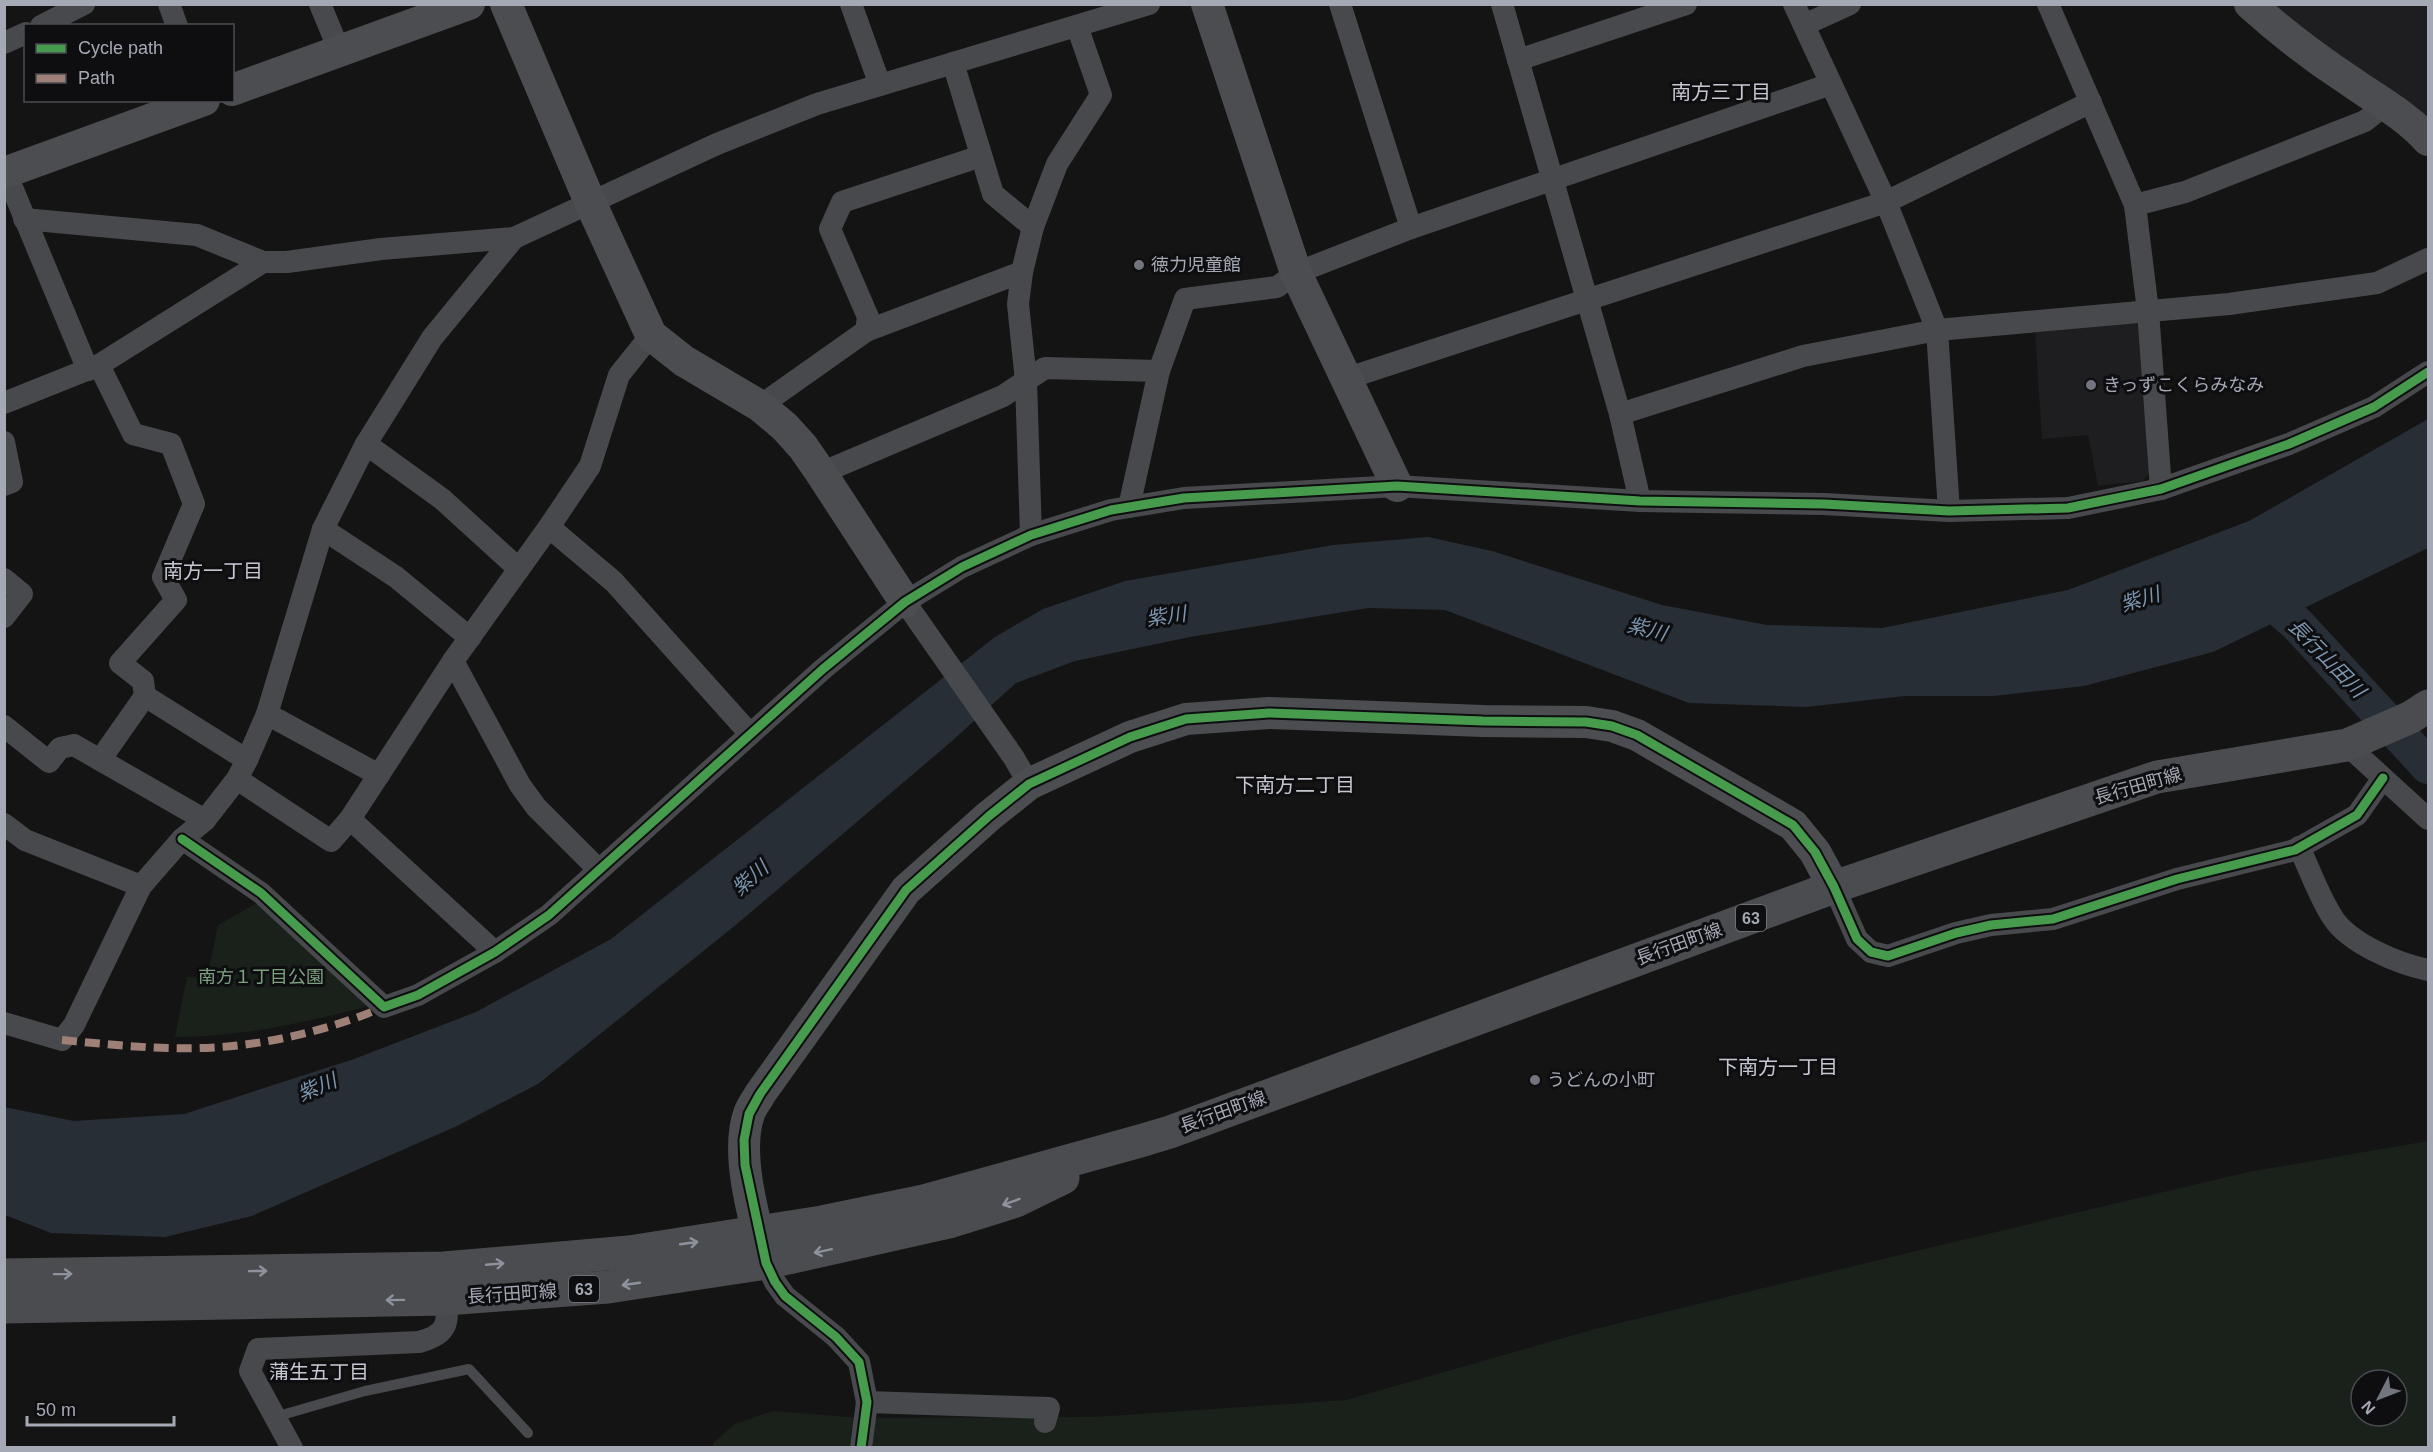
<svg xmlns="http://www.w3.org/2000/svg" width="2433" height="1452" font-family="Arial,'Noto Sans JP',sans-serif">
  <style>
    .built { fill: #1e1e20 }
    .green { fill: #1a211b; fill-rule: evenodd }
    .water { fill: #282e35 }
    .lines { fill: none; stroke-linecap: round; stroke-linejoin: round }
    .river { stroke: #282e35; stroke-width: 36 }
    .lane { stroke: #48494d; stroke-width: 10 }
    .street { stroke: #48494d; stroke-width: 22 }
    .secondary { stroke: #4c4d51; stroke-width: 32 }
    .primary { stroke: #4a4c4f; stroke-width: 33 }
    .quiet { stroke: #9e8076; stroke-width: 8; stroke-dasharray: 15 8; stroke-linecap: butt }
    .cycleway-casing { stroke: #0e0e10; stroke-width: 13 }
    .cycleway { stroke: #469c4c; stroke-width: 9 }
    .oneway { stroke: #8e929c }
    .poi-dot { fill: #72757d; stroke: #0e0e10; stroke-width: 2 }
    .labels { text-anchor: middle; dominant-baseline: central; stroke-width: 6; stroke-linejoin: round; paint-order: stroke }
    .shield { fill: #0e0e10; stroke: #787a84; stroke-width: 1.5 }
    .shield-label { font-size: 16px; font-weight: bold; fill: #a5a9b5 }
    .poi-label { font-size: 18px; fill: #a5a9b5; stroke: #0e0e10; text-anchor: start }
    .street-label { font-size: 18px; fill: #a5a9b5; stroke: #0e0e10 }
    .park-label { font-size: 18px; fill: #7ca07f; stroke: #0e0e10 }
    .neighbourhood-label { font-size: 20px; fill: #c6c8d1; stroke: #0e0e10 }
    .water-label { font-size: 20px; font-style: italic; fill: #7c96b0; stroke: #0e0e10 }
  </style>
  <rect width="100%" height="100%" fill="#141414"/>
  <g class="built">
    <path d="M 2263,5 L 2428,5 L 2428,127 Z"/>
    <path d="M 2136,323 L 2140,328 L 2152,470 L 2143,481 L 2098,486 L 2088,435 L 2042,439 L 2035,331 Z"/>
  </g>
  <g class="green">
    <path d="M 257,903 L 366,1000 L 365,1007 C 299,1024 244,1036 175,1037 L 187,977 L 207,978 L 218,925 Z"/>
    <path d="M 2428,1141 L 2428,1447 L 712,1448 L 714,1442 L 735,1424 L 773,1411 L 860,1418 L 1095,1417 L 1346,1400 L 1595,1329 L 1920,1250 L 2248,1172 ZM 2361,1380 L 2397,1380 L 2397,1416 L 2361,1416 Z"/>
  </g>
  <path class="water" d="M 2428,419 L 2428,548 L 2213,652 L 2084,686 L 1993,696 L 1905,696 L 1806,707 L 1689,703 L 1445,610 L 1368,608 L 1190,637 L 1075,661 L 1016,683 L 952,741 L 737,924 L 538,1084 L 457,1126 L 252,1216 L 165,1237 L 51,1233 L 5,1215 L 4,1107 L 74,1121 L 184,1114 L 354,1059 L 476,1012 L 611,939 L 995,637 L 1043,609 L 1125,581 L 1333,545 L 1428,537 L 1492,551 L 1662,605 L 1767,625 L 1882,628 L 2068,590 L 2249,521 Z"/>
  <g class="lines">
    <path class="river" d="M 2251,584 L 2297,624 L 2428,766"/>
    <path class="lane" d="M 275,1417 L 365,1391 L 469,1369 L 528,1433"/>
    <g class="street">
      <path d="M 169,4 L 177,26"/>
      <path d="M 320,4 L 339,50"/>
      <path d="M 851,4 L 880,85"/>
      <path d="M 1340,4 L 1411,228"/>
      <path d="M 1502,4 L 1620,414 L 1640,501"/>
      <path d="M 1794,4 L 1886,202 L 1937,330 L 1949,511"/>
      <path d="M 2048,4 L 2135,205 L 2148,311 L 2161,489"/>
      <path d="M 1804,25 L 1850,4"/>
      <path d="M 41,26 L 84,4"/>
      <path d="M 4,43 L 26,33"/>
      <path d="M 1518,60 L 1686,4"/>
      <path d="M 953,63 L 993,194 L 1033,227"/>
      <path d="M 6,173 L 88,370"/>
      <path d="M 2135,205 L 2185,192 L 2365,121 L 2385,105"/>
      <path d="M 24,219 L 197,235 L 263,262"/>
      <path d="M 866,331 L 1022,272"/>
      <path d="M 99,365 L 133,434 L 171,444 L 194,504 L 163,577 L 176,600 L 120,663 L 143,681 L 145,696"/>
      <path d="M 1345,379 L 1886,202 L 2091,102"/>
      <path d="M 4,403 L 99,365 L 263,262 L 287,262 L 381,249 L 514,238 L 717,144 L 817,104 L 1149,4"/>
      <path d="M 760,406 L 866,331 L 868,317 L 830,229 L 842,202 L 981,156"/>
      <path d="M 1620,414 L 1803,356 L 1937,330 L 2229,304 L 2377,283 L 2428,259"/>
      <path d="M 4,442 L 12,482 L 4,485"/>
      <path d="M 366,444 L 442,499 L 519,569"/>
      <path d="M 821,473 L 1003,396 L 1045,368 L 1159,371"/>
      <path d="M 1129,507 L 1159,371 L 1185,299 L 1277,287 L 1296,273 L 1411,228 L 1831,84"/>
      <path d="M 549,527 L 614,582 L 750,734"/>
      <path d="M 323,529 L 396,577 L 470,638"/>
      <path d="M 1031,535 L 1026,381 L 1018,304 L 1022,272 L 1033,227 L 1057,164 L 1101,95 L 1077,26"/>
      <path d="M 4,579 L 22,594 L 4,617"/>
      <path d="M 905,602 L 1014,758 L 1029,784"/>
      <path d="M 453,661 L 520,785 L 536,807 L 599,870"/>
      <path d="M 267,714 L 379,775"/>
      <path d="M 4,726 L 49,762 L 60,748 L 74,745 L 205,820"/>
      <path d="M 2347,745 L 2428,819"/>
      <path d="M 100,760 L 145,696 L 247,760"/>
      <path d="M 237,779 L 331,841 L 350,819 L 453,661 L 549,527 L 590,466 L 619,375 L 651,335"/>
      <path d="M 350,819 L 495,952"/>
      <path d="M 4,824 L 25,840 L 141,886"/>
      <path d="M 182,839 L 261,893 L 384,1007 L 418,995 L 495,952 L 549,915 L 823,669 L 905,602 L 962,567 L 1031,535 L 1111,510 L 1184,498 L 1397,486 L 1640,501 L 1824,504 L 1949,511 L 2068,508 L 2161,489 L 2289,444 L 2374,407 L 2428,372"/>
      <path d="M 2299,847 C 2310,870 2319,897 2333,918 C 2350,944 2399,964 2428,970"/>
      <path d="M 1834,887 L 1857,939 L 1871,952 L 1888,956 L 1956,933 L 1991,925 L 2053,919 L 2177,879 L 2295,850 L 2357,815 L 2383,778"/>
      <path d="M 4,1023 L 62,1040 L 74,1025 L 141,886 L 182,839 L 205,820 L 237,779 L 247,760 L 267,714 L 323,529 L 366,444 L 432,338 L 514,238"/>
      <path d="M 766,1263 L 775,1282 L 785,1296 L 836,1337 L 859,1362 L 867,1402 L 861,1448"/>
      <path d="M 867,1402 L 1049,1408 L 1045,1422"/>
      <path d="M 292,1448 L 250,1371 L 258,1349 L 419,1342 C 454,1333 447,1317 445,1287"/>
    </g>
    <g class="secondary">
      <path d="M 506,4 L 590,202 L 651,335 L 684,361 L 760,406 L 785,427 L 803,447 L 821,473 L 905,602"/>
      <path d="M 1207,4 L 1296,273 L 1397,486"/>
      <path d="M 2250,4 C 2282,33 2315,58 2350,81 C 2377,100 2407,116 2428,140"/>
      <path d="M 232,90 L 469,4"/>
      <path d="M 4,173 L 204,100"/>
      <path d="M 764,1257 C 754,1218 735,1153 749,1114 C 751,1107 757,1100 760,1094 L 906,890 L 989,816 L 1029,784 L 1130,737 L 1186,719 L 1269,713 L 1483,721 L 1586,722 L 1612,726 L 1637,735 L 1793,825 L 1815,852 L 1834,887"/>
    </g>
    <g class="primary">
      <path d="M 4,1275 L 444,1268 L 629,1252 L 822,1222 L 924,1201 L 1140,1141 L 1170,1132 L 1834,887 L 2157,777 L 2347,745 L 2411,717 L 2428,706"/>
      <path d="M 4,1307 L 446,1299 L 608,1287 L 766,1263 L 949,1222 L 1016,1201 L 1063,1178"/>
    </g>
    <path class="quiet" d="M 62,1040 C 115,1045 168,1051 221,1047 C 276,1043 334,1028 384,1007"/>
    <defs>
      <g id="cycleway">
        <path d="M 182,839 L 261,893 L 384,1007 L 418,995 L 495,952 L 549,915 L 823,669 L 905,602 L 962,567 L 1031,535 L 1111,510 L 1184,498 L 1397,486 L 1640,501 L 1824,504 L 1949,511 L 2068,508 L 2161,489 L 2289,444 L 2374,407 L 2428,372"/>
        <path d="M 861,1448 L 867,1402 L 859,1362 L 836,1337 L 785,1296 L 775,1282 L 766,1263 L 745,1165 L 744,1140 L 749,1114 L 760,1094 L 906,890 L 989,816 L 1029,784 L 1130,737 L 1186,719 L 1269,713 L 1483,721 L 1586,722 L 1612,726 L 1637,735 L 1793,825 L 1815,852 L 1834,887 L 1857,939 L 1871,952 L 1888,956 L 1956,933 L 1991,925 L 2053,919 L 2177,879 L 2295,850 L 2357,815 L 2383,778"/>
      </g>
    </defs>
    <use href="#cycleway" class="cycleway-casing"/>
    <use href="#cycleway" class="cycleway"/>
  </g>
  <defs><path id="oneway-shaft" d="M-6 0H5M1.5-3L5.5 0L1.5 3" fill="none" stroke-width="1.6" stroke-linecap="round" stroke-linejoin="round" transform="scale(1.5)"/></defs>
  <g class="oneway">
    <use href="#oneway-shaft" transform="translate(1011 1202) rotate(160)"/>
    <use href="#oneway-shaft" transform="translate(689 1243) rotate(-8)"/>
    <use href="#oneway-shaft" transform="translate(823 1251) rotate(168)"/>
    <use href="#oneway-shaft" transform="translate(495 1264) rotate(-5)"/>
    <use href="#oneway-shaft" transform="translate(258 1271) rotate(-1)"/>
    <use href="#oneway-shaft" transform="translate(63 1274) rotate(-1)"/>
    <use href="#oneway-shaft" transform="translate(631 1284) rotate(172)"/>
    <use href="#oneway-shaft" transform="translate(395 1300) rotate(179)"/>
  </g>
  <g class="poi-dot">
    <circle cx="1139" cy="265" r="6"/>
    <circle cx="2091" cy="385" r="6"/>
    <circle cx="1535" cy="1080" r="6"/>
  </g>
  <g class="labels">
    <g class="shield">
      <rect x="1736" y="905" width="30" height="26" rx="4.5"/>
      <rect x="569" y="1276" width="30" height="26" rx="4.5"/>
    </g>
    <g class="shield-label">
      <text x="1751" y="918">63</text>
      <text x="584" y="1289">63</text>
    </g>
    <g class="poi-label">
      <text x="1151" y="265">徳力児童館</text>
      <text x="2103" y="385">きっずこくらみなみ</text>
      <text x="1547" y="1080">うどんの小町</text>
    </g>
    <g class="street-label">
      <text transform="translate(2138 786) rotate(-16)">長行田町線</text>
      <text transform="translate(1679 944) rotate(-20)">長行田町線</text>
      <text transform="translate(1223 1112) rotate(-20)">長行田町線</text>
      <text transform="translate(512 1294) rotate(-4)">長行田町線</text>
    </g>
    <g class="park-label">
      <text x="261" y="977">南方１丁目公園</text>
    </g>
    <g class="neighbourhood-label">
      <text x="1721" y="92">南方三丁目</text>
      <text x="213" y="571">南方一丁目</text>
      <text x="1295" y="785">下南方二丁目</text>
      <text x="1778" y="1067">下南方一丁目</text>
      <text x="319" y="1372">蒲生五丁目</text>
    </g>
    <g class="water-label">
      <text transform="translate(2140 599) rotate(-17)">紫川</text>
      <text transform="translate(1166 616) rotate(-8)">紫川</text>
      <text transform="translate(1647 629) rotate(14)">紫川</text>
      <text transform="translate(2327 658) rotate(46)">長行山田川</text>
      <text transform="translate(750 878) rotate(-41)">紫川</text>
      <text transform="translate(317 1087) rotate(-23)">紫川</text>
    </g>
  </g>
  <rect width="2433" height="1452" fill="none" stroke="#a5a9b5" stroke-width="12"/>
  <rect x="24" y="24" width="210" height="78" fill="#0e0e10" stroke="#4a4c52" stroke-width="1.5"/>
  <rect x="36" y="44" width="30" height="9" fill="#469c4c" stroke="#4a4c52" stroke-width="1.5"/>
  <text x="78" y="54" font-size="18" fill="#a5a9b5">Cycle path</text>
  <rect x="36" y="74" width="30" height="9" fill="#9e8076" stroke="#4a4c52" stroke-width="1.5"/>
  <text x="78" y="84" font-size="18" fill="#a5a9b5">Path</text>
  <g transform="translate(2379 1398) rotate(228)"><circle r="28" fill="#0e0e10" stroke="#4a4c52" stroke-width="1.5"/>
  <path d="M0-4.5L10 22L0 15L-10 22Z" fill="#72757d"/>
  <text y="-9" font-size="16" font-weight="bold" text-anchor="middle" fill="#a5a9b5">N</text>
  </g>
  <path d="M27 1416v9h147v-9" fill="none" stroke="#a5a9b5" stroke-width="3"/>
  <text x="36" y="1416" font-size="18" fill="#a5a9b5" stroke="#0e0e10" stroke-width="4.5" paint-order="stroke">50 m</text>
</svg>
